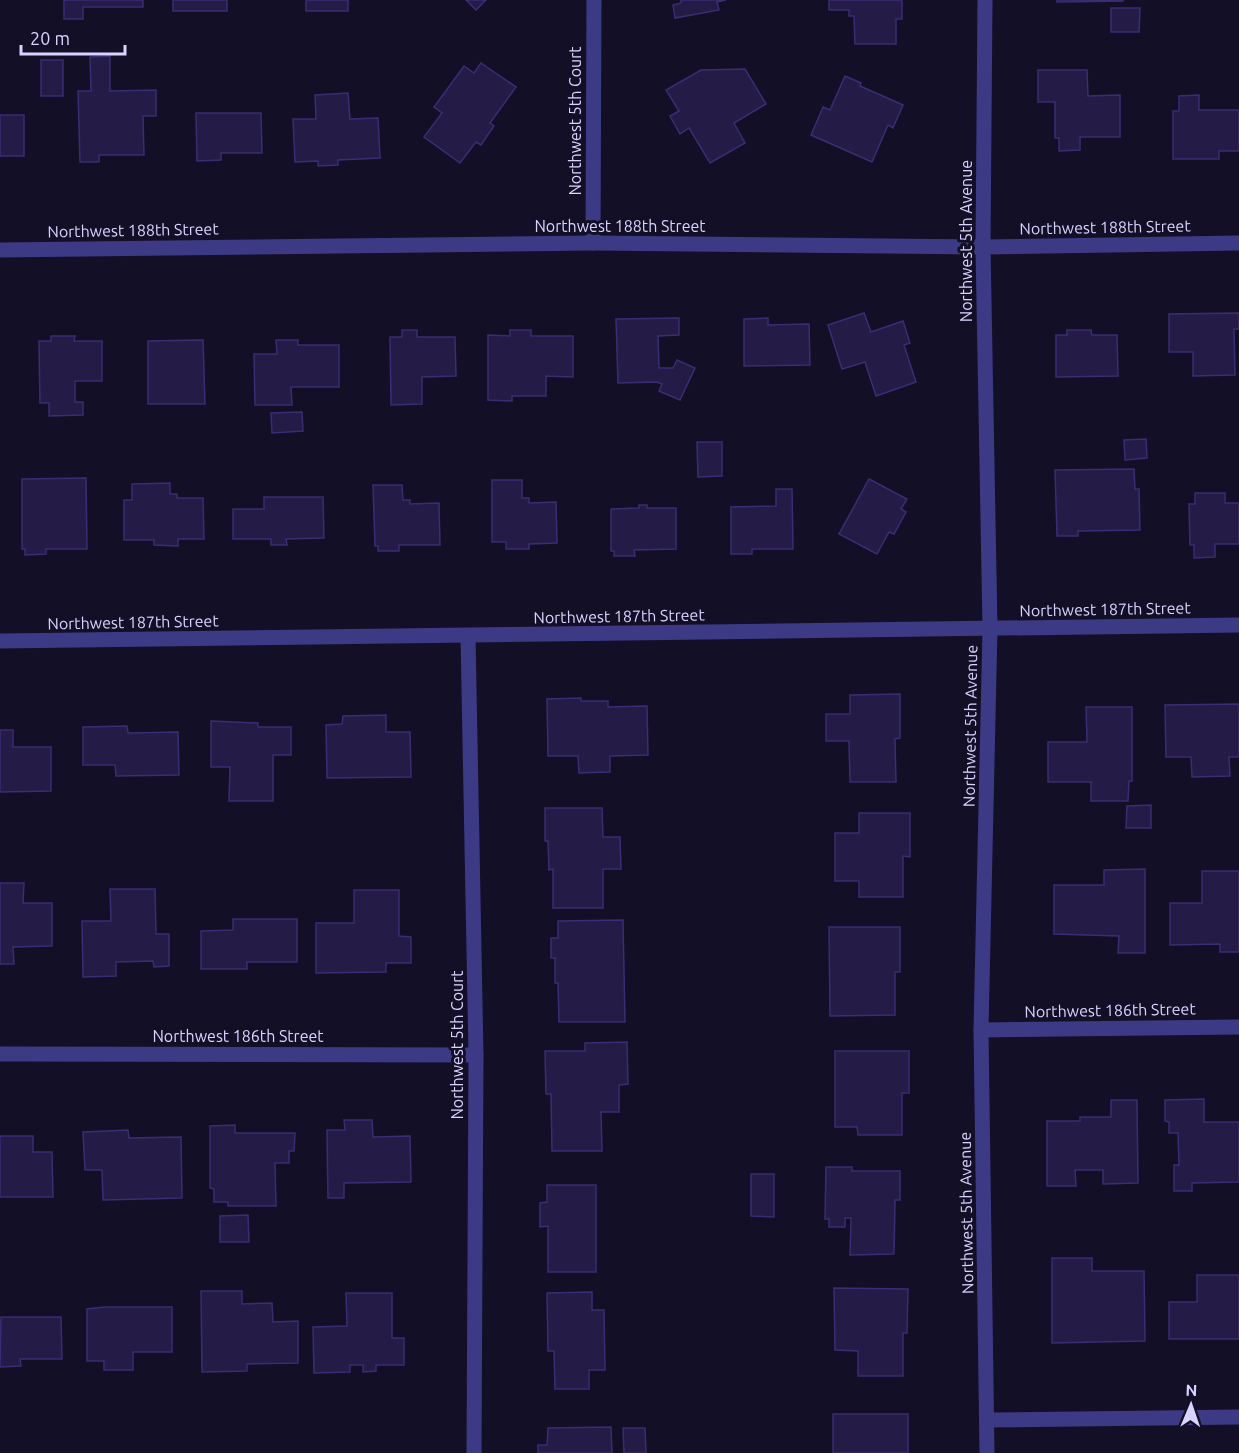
<svg xmlns="http://www.w3.org/2000/svg" width="1239" height="1453" font-family="Ubuntu,sans-serif">
  <style>
    .building { fill: #241b47; stroke: #3b2d73; stroke-width: 1.5 }
    .lines { fill: none; stroke-linecap: round; stroke-linejoin: round }
    .street { stroke: #3d3a85; stroke-width: 15 }
    .labels { text-anchor: middle; dominant-baseline: central; stroke-width: 6; stroke-linejoin: round; paint-order: stroke }
    .street-label { font-size: 16px; fill: #d9d4ff; stroke: #130f26 }
  </style>
  <rect width="100%" height="100%" fill="#130f26"/>
  <g class="building">
    <path d="M 64,0 L 143,0 L 143,7 L 83,7 L 83,19 L 64,19 Z"/>
    <rect x="173" y="0" width="54" height="11"/>
    <rect x="306" y="0" width="42" height="11"/>
    <path d="M 466,0 L 486,0 L 476,10 Z"/>
    <path d="M 681,0 L 726,0 L 717,2 L 719,10 L 675,18 L 673,5 L 681,3 Z"/>
    <path d="M 829,0 L 902,0 L 902,19 L 896,19 L 896,44 L 855,44 L 854,16 L 849,16 L 849,10 L 829,10 Z"/>
    <path d="M 1057,0 L 1123,0 L 1123,1 L 1057,2 Z"/>
    <path d="M 1111,8 L 1140,8 L 1139,32 L 1111,32 Z"/>
    <path d="M 110,56 L 110,91 L 156,90 L 156,116 L 143,116 L 144,155 L 99,155 L 99,162 L 80,162 L 78,91 L 91,91 L 90,57 Z"/>
    <rect x="41" y="60" width="22" height="36"/>
    <path d="M 481,63 L 516,87 L 490,123 L 494,126 L 481,145 L 476,142 L 460,163 L 424,137 L 442,113 L 434,107 L 464,66 L 474,73 Z"/>
    <path d="M 745,69 L 766,104 L 734,123 L 745,143 L 710,163 L 689,128 L 680,134 L 670,116 L 679,111 L 666,90 L 701,70 Z"/>
    <path d="M 1038,70 L 1087,70 L 1088,96 L 1120,95 L 1120,137 L 1080,137 L 1080,150 L 1059,151 L 1059,138 L 1055,138 L 1055,102 L 1038,102 Z"/>
    <path d="M 845,76 L 861,83 L 860,86 L 903,105 L 893,128 L 888,125 L 872,162 L 811,135 L 823,107 L 830,110 Z"/>
    <path d="M 348,93 L 350,119 L 378,118 L 380,158 L 338,160 L 338,165 L 318,166 L 318,161 L 295,162 L 293,119 L 316,119 L 315,95 Z"/>
    <path d="M 1199,95 L 1199,110 L 1239,110 L 1239,151 L 1219,151 L 1219,159 L 1173,159 L 1173,111 L 1179,111 L 1179,96 Z"/>
    <path d="M 196,113 L 261,113 L 262,153 L 221,153 L 221,160 L 197,161 Z"/>
    <rect x="0" y="115" width="24" height="41"/>
    <path d="M 864,313 L 871,332 L 903,321 L 910,343 L 904,345 L 916,382 L 876,396 L 865,362 L 842,369 L 828,325 Z"/>
    <path d="M 1239,313 L 1239,329 L 1234,329 L 1235,375 L 1193,376 L 1193,352 L 1169,352 L 1169,314 Z"/>
    <path d="M 679,318 L 679,335 L 658,336 L 659,368 L 673,368 L 677,360 L 695,368 L 680,400 L 659,391 L 662,384 L 657,382 L 618,383 L 616,319 Z"/>
    <path d="M 768,318 L 768,325 L 809,324 L 810,365 L 744,366 L 744,319 Z"/>
    <path d="M 402,330 L 417,330 L 417,337 L 455,337 L 456,376 L 422,377 L 422,404 L 391,405 L 390,337 L 402,337 Z"/>
    <path d="M 510,330 L 531,330 L 531,336 L 573,336 L 573,377 L 546,376 L 546,396 L 512,396 L 512,401 L 488,400 L 488,335 L 510,336 Z"/>
    <path d="M 1067,330 L 1091,330 L 1092,335 L 1117,335 L 1118,376 L 1056,377 L 1056,335 L 1067,335 Z"/>
    <path d="M 51,336 L 75,336 L 74,341 L 102,341 L 102,381 L 75,381 L 75,402 L 83,402 L 83,415 L 49,416 L 49,403 L 40,403 L 39,341 L 51,341 Z"/>
    <path d="M 203,340 L 205,404 L 148,404 L 148,341 Z"/>
    <path d="M 276,340 L 298,340 L 298,345 L 339,345 L 339,387 L 291,387 L 292,405 L 255,405 L 254,354 L 277,354 Z"/>
    <path d="M 302,412 L 303,431 L 272,433 L 271,413 Z"/>
    <path d="M 1146,439 L 1147,458 L 1125,460 L 1124,440 Z"/>
    <path d="M 697,442 L 722,442 L 722,476 L 698,477 Z"/>
    <path d="M 1134,469 L 1135,489 L 1139,489 L 1140,530 L 1078,531 L 1078,536 L 1057,536 L 1055,470 Z"/>
    <path d="M 86,478 L 87,549 L 46,549 L 46,554 L 25,555 L 25,549 L 22,549 L 22,479 Z"/>
    <path d="M 869,479 L 907,499 L 901,509 L 906,512 L 894,534 L 889,532 L 877,554 L 839,534 Z"/>
    <path d="M 492,480 L 522,480 L 522,498 L 529,498 L 529,503 L 556,502 L 557,543 L 529,544 L 529,549 L 506,549 L 506,542 L 492,542 Z"/>
    <path d="M 170,483 L 170,494 L 177,494 L 177,498 L 203,498 L 204,539 L 178,539 L 178,546 L 154,545 L 154,540 L 124,540 L 124,500 L 132,500 L 132,484 Z"/>
    <path d="M 373,485 L 402,485 L 403,500 L 410,500 L 410,504 L 439,503 L 440,545 L 399,545 L 399,551 L 378,551 L 378,546 L 375,546 Z"/>
    <path d="M 776,489 L 792,489 L 793,549 L 752,549 L 752,554 L 731,554 L 731,507 L 776,506 Z"/>
    <path d="M 1195,493 L 1225,493 L 1225,503 L 1239,503 L 1239,544 L 1215,544 L 1215,557 L 1194,558 L 1194,545 L 1190,545 L 1189,504 L 1195,504 Z"/>
    <path d="M 264,497 L 323,497 L 324,538 L 286,539 L 287,545 L 271,545 L 271,539 L 233,539 L 233,509 L 264,509 Z"/>
    <path d="M 639,505 L 647,505 L 647,508 L 676,508 L 676,549 L 634,550 L 635,556 L 614,556 L 614,551 L 611,551 L 611,509 L 639,508 Z"/>
    <path d="M 900,694 L 900,738 L 895,739 L 896,782 L 850,782 L 849,741 L 826,741 L 826,714 L 850,714 L 850,695 Z"/>
    <path d="M 581,698 L 581,701 L 608,701 L 608,707 L 647,706 L 648,755 L 610,756 L 610,772 L 579,773 L 578,756 L 548,756 L 547,699 Z"/>
    <path d="M 1239,704 L 1239,757 L 1229,757 L 1230,776 L 1192,777 L 1191,757 L 1166,757 L 1165,705 Z"/>
    <path d="M 1086,707 L 1132,707 L 1132,781 L 1129,781 L 1128,801 L 1091,801 L 1091,782 L 1048,782 L 1048,742 L 1087,742 Z"/>
    <path d="M 386,715 L 386,732 L 410,732 L 411,777 L 327,778 L 326,725 L 342,724 L 343,716 Z"/>
    <path d="M 211,721 L 258,723 L 258,727 L 291,727 L 291,755 L 273,755 L 273,801 L 229,801 L 230,767 L 211,767 Z"/>
    <path d="M 127,726 L 128,733 L 178,732 L 179,775 L 116,776 L 115,765 L 83,765 L 83,727 Z"/>
    <path d="M 0,730 L 13,730 L 13,747 L 51,747 L 51,791 L 0,792 Z"/>
    <path d="M 1151,805 L 1151,828 L 1126,828 L 1127,806 Z"/>
    <path d="M 545,808 L 602,808 L 603,837 L 620,837 L 621,869 L 603,869 L 603,908 L 553,908 L 553,869 L 549,870 L 548,841 L 545,841 Z"/>
    <path d="M 859,813 L 910,813 L 910,857 L 903,856 L 903,897 L 859,897 L 859,881 L 835,881 L 835,833 L 859,833 Z"/>
    <path d="M 1145,869 L 1145,953 L 1118,953 L 1119,936 L 1054,934 L 1054,885 L 1104,885 L 1104,870 Z"/>
    <path d="M 1202,871 L 1239,871 L 1239,952 L 1220,952 L 1220,944 L 1170,945 L 1170,903 L 1202,903 Z"/>
    <path d="M 0,883 L 24,883 L 23,903 L 52,903 L 52,946 L 13,947 L 14,964 L 0,964 Z"/>
    <path d="M 110,889 L 155,889 L 156,934 L 169,934 L 169,966 L 154,967 L 153,961 L 116,962 L 116,976 L 83,977 L 82,921 L 111,921 Z"/>
    <path d="M 354,890 L 399,890 L 399,936 L 411,937 L 411,963 L 386,963 L 386,972 L 316,973 L 316,923 L 354,923 Z"/>
    <path d="M 233,919 L 297,919 L 297,962 L 247,962 L 247,969 L 201,969 L 201,931 L 233,930 Z"/>
    <path d="M 623,920 L 625,1022 L 559,1022 L 558,983 L 555,983 L 555,958 L 551,958 L 551,938 L 558,938 L 558,921 Z"/>
    <path d="M 829,927 L 900,927 L 900,972 L 895,972 L 895,1015 L 830,1016 Z"/>
    <path d="M 627,1042 L 628,1084 L 619,1085 L 619,1112 L 601,1112 L 602,1151 L 552,1151 L 551,1094 L 546,1094 L 545,1051 L 585,1051 L 585,1043 Z"/>
    <path d="M 835,1051 L 909,1051 L 909,1093 L 902,1093 L 902,1135 L 858,1135 L 857,1127 L 835,1127 Z"/>
    <path d="M 1204,1099 L 1204,1122 L 1239,1122 L 1239,1182 L 1192,1183 L 1192,1191 L 1174,1191 L 1174,1165 L 1179,1165 L 1178,1133 L 1169,1133 L 1169,1122 L 1165,1121 L 1165,1100 Z"/>
    <path d="M 1111,1100 L 1137,1100 L 1138,1183 L 1103,1184 L 1103,1170 L 1075,1170 L 1076,1186 L 1047,1186 L 1047,1121 L 1080,1121 L 1080,1117 L 1111,1117 Z"/>
    <path d="M 344,1120 L 372,1120 L 373,1137 L 410,1136 L 411,1182 L 344,1183 L 344,1198 L 328,1198 L 327,1130 L 345,1130 Z"/>
    <path d="M 235,1125 L 235,1133 L 295,1133 L 294,1151 L 289,1151 L 289,1163 L 275,1163 L 276,1206 L 228,1206 L 228,1202 L 214,1202 L 214,1189 L 210,1188 L 210,1126 Z"/>
    <path d="M 128,1130 L 129,1138 L 181,1137 L 182,1198 L 103,1200 L 102,1170 L 85,1170 L 83,1132 Z"/>
    <path d="M 0,1136 L 33,1136 L 33,1152 L 52,1152 L 53,1197 L 0,1197 Z"/>
    <path d="M 826,1167 L 852,1167 L 852,1171 L 900,1171 L 900,1200 L 895,1200 L 894,1254 L 850,1255 L 851,1218 L 845,1218 L 845,1227 L 829,1227 L 829,1219 L 825,1219 Z"/>
    <path d="M 751,1174 L 774,1174 L 774,1217 L 751,1216 Z"/>
    <path d="M 547,1185 L 596,1185 L 596,1272 L 548,1272 L 548,1226 L 540,1227 L 540,1203 L 547,1202 Z"/>
    <path d="M 248,1215 L 249,1242 L 220,1242 L 220,1216 Z"/>
    <path d="M 1052,1258 L 1092,1258 L 1092,1271 L 1144,1271 L 1145,1341 L 1052,1343 Z"/>
    <path d="M 1197,1275 L 1239,1275 L 1239,1339 L 1169,1339 L 1169,1302 L 1197,1302 Z"/>
    <path d="M 834,1288 L 908,1289 L 907,1333 L 903,1333 L 903,1376 L 858,1376 L 858,1351 L 835,1350 Z"/>
    <path d="M 201,1291 L 242,1291 L 242,1304 L 272,1303 L 273,1322 L 298,1321 L 298,1363 L 247,1364 L 247,1371 L 202,1372 Z"/>
    <path d="M 592,1292 L 592,1310 L 604,1310 L 605,1370 L 589,1370 L 589,1389 L 555,1389 L 554,1351 L 548,1351 L 547,1293 Z"/>
    <path d="M 346,1293 L 392,1293 L 392,1338 L 404,1338 L 404,1365 L 376,1365 L 376,1371 L 363,1372 L 363,1365 L 350,1365 L 350,1372 L 314,1373 L 313,1327 L 347,1326 Z"/>
    <path d="M 105,1307 L 172,1307 L 172,1352 L 133,1352 L 133,1370 L 104,1370 L 104,1361 L 87,1361 L 87,1309 Z"/>
    <path d="M 1,1317 L 61,1317 L 62,1359 L 20,1359 L 21,1366 L 0,1367 Z"/>
    <rect x="833" y="1414" width="75" height="39"/>
    <path d="M 611,1427 L 612,1453 L 538,1453 L 538,1445 L 547,1445 L 548,1428 Z"/>
    <path d="M 623,1428 L 645,1428 L 646,1453 L 624,1453 Z"/>
  </g>
  <g class="lines">
    <g class="street">
      <path d="M 985,0 L 983,247 L 990,628 L 981,1030 L 987,1453"/>
      <path d="M 593,243 L 594,0"/>
      <path d="M 0,250 L 593,243 L 983,247 L 1239,243"/>
      <path d="M 468,636 L 476,1055 L 474,1453"/>
      <path d="M 0,641 L 1239,625"/>
      <path d="M 981,1030 L 1239,1027"/>
      <path d="M 0,1054 L 476,1055"/>
      <path d="M 987,1420 L 1239,1417"/>
    </g>
  </g>
  <g class="labels">
    <g class="street-label">
      <text transform="translate(575 121) rotate(-90)">Northwest 5th Court</text>
      <text x="620" y="226">Northwest 188th Street</text>
      <text transform="translate(1105 227) rotate(-1)">Northwest 188th Street</text>
      <text transform="translate(133 230) rotate(-1)">Northwest 188th Street</text>
      <text transform="translate(966 241) rotate(-90)">Northwest 5th Avenue</text>
      <text transform="translate(1105 609) rotate(-1)">Northwest 187th Street</text>
      <text transform="translate(619 616) rotate(-1)">Northwest 187th Street</text>
      <text transform="translate(133 622) rotate(-1)">Northwest 187th Street</text>
      <text transform="translate(970 726) rotate(-89)">Northwest 5th Avenue</text>
      <text transform="translate(1110 1010) rotate(-1)">Northwest 186th Street</text>
      <text x="238" y="1036">Northwest 186th Street</text>
      <text transform="translate(457 1045) rotate(-90)">Northwest 5th Court</text>
      <text transform="translate(966 1213) rotate(-91)">Northwest 5th Avenue</text>
    </g>
  </g>
  <g transform="translate(1191 1405) rotate(2)" stroke="#130f26" stroke-width="4.5" paint-order="stroke">
  <path d="M0-4.5L10 22L0 15L-10 22Z" fill="#d9d4ff"/>
  <text y="-9" font-size="16" font-weight="bold" text-anchor="middle" fill="#d9d4ff">N</text>
  </g>
  <path d="M21 45v9h104v-9" fill="none" stroke="#d9d4ff" stroke-width="3"/>
  <text x="30" y="45" font-size="18" fill="#d9d4ff" stroke="#130f26" stroke-width="4.5" paint-order="stroke">20 m</text>
</svg>
